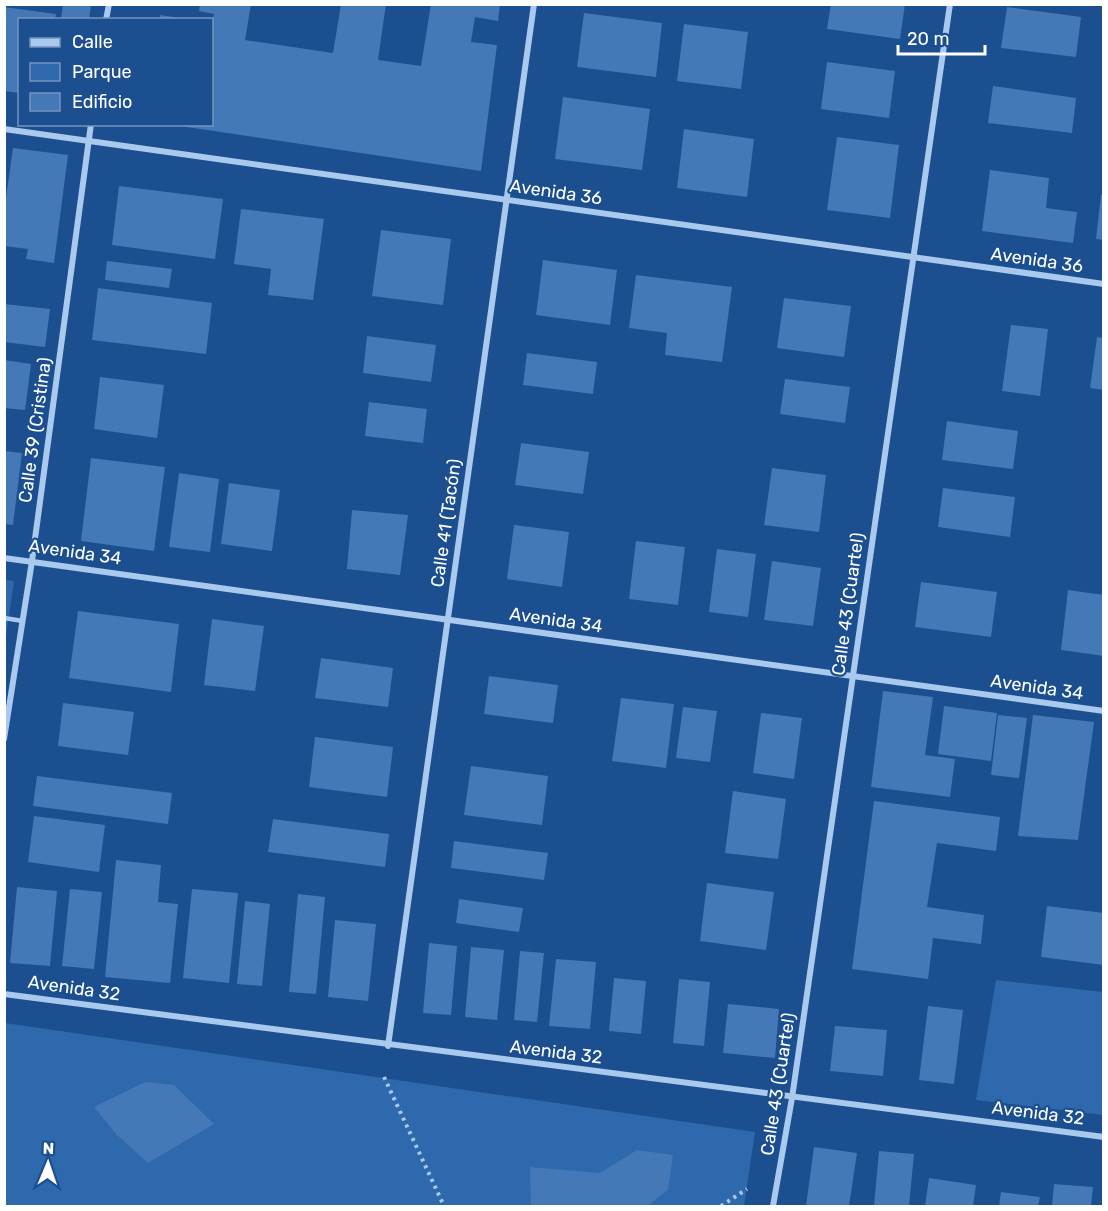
<svg xmlns="http://www.w3.org/2000/svg" width="1108" height="1211" font-family="Rubik,sans-serif">
  <style>
    .green { fill: #2e69ad }
    .building { fill: #4478b7 }
    .lines { fill: none; stroke-linecap: round; stroke-linejoin: round }
    .path { stroke: #a9c9ee; stroke-width: 4; stroke-dasharray: 3 4.5; stroke-linecap: butt }
    .service { stroke: #a9c9ee; stroke-width: 4.5 }
    .minor { stroke: #a9c9ee; stroke-width: 6 }
    .labels { text-anchor: middle; dominant-baseline: central; stroke-width: 4.5; stroke-linejoin: round; paint-order: stroke }
    .street-label { font-size: 18px; fill: #fff; stroke: #1b4f8f }
  </style>
  <rect width="100%" height="100%" fill="#1b4f8f"/>
  <g class="green">
    <path d="M 5,580 L 14,581 L 5,643 Z"/>
    <path d="M 996,980 L 1103,992 L 1103,1115 L 976,1100 Z"/>
    <path d="M 5,1023 L 755,1132 L 744,1206 L 5,1206 Z"/>
  </g>
  <g class="building">
    <path d="M 63,4 L 91,4 L 89,20 L 61,20 Z"/>
    <path d="M 200,4 L 251,4 L 245,40 L 333,53 L 341,4 L 386,4 L 378,60 L 421,66 L 431,4 L 500,4 L 498,21 L 475,17 L 471,42 L 497,45 L 481,171 L 180,126 L 212,124 L 212,23 L 214,14 L 199,11 Z"/>
    <path d="M 831,4 L 905,4 L 900,39 L 827,29 Z"/>
    <path d="M 4,7 L 56,14 L 55,20 L 20,20 L 20,93 L 4,91 Z"/>
    <path d="M 1007,7 L 1081,17 L 1076,57 L 1001,48 Z"/>
    <path d="M 584,13 L 662,23 L 656,77 L 577,67 Z"/>
    <path d="M 160,15 L 180,18 L 180,20 L 160,20 Z"/>
    <path d="M 684,24 L 748,32 L 741,89 L 677,81 Z"/>
    <path d="M 827,62 L 895,71 L 889,118 L 821,109 Z"/>
    <path d="M 993,86 L 1076,98 L 1072,133 L 988,123 Z"/>
    <path d="M 563,97 L 650,109 L 642,170 L 555,159 Z"/>
    <path d="M 684,129 L 754,139 L 747,197 L 677,188 Z"/>
    <path d="M 837,137 L 899,145 L 890,218 L 827,210 Z"/>
    <path d="M 13,148 L 68,155 L 54,263 L 26,259 L 28,249 L 4,246 L 4,212 Z"/>
    <path d="M 990,170 L 1049,178 L 1046,208 L 1077,212 L 1073,243 L 982,231 Z"/>
    <path d="M 119,186 L 223,199 L 215,259 L 112,245 Z"/>
    <path d="M 1101,195 L 1104,195 L 1104,240 L 1096,239 Z"/>
    <path d="M 241,209 L 324,219 L 313,300 L 268,295 L 271,269 L 234,264 Z"/>
    <path d="M 381,230 L 451,239 L 443,305 L 372,296 Z"/>
    <path d="M 543,260 L 617,270 L 610,325 L 536,315 Z"/>
    <path d="M 107,261 L 172,269 L 169,288 L 105,280 Z"/>
    <path d="M 636,275 L 732,287 L 722,362 L 665,355 L 667,333 L 629,328 Z"/>
    <path d="M 98,288 L 212,303 L 206,354 L 92,340 Z"/>
    <path d="M 784,298 L 851,306 L 844,357 L 777,348 Z"/>
    <path d="M 4,304 L 50,309 L 45,347 L 4,342 Z"/>
    <path d="M 1011,325 L 1048,329 L 1040,396 L 1002,391 Z"/>
    <path d="M 367,336 L 436,345 L 431,382 L 363,373 Z"/>
    <path d="M 1097,337 L 1104,338 L 1104,390 L 1090,388 Z"/>
    <path d="M 527,353 L 597,362 L 593,394 L 523,385 Z"/>
    <path d="M 4,360 L 31,364 L 25,410 L 4,408 Z"/>
    <path d="M 100,377 L 164,385 L 157,438 L 94,429 Z"/>
    <path d="M 785,379 L 850,387 L 845,423 L 780,414 Z"/>
    <path d="M 369,402 L 427,409 L 423,443 L 365,436 Z"/>
    <path d="M 947,421 L 1018,431 L 1013,469 L 942,460 Z"/>
    <path d="M 521,443 L 589,452 L 583,494 L 515,485 Z"/>
    <path d="M 4,451 L 22,453 L 13,525 L 4,524 Z"/>
    <path d="M 91,458 L 165,467 L 154,551 L 81,541 Z"/>
    <path d="M 772,468 L 826,475 L 819,532 L 764,525 Z"/>
    <path d="M 179,473 L 219,479 L 210,552 L 169,547 Z"/>
    <path d="M 229,483 L 280,490 L 272,551 L 221,544 Z"/>
    <path d="M 943,488 L 1015,497 L 1010,537 L 938,527 Z"/>
    <path d="M 352,510 L 408,515 L 400,575 L 347,569 Z"/>
    <path d="M 514,525 L 569,532 L 562,587 L 507,579 Z"/>
    <path d="M 636,541 L 685,547 L 678,605 L 629,599 Z"/>
    <path d="M 717,549 L 756,554 L 748,617 L 709,612 Z"/>
    <path d="M 772,561 L 821,568 L 813,626 L 764,620 Z"/>
    <path d="M 921,582 L 997,592 L 991,637 L 915,627 Z"/>
    <path d="M 1068,590 L 1104,595 L 1104,656 L 1061,650 Z"/>
    <path d="M 78,611 L 179,624 L 171,692 L 69,678 Z"/>
    <path d="M 212,619 L 264,626 L 255,691 L 204,685 Z"/>
    <path d="M 321,658 L 393,668 L 388,707 L 315,698 Z"/>
    <path d="M 489,676 L 558,685 L 553,723 L 484,714 Z"/>
    <path d="M 883,691 L 933,697 L 925,755 L 955,759 L 950,797 L 871,787 Z"/>
    <path d="M 621,698 L 674,704 L 666,768 L 612,761 Z"/>
    <path d="M 63,703 L 134,712 L 128,755 L 58,746 Z"/>
    <path d="M 944,706 L 997,713 L 991,761 L 938,754 Z"/>
    <path d="M 683,707 L 717,711 L 710,762 L 676,758 Z"/>
    <path d="M 761,713 L 802,718 L 794,779 L 753,773 Z"/>
    <path d="M 998,715 L 1027,718 L 1019,778 L 991,775 Z"/>
    <path d="M 1033,715 L 1094,722 L 1078,840 L 1018,836 Z"/>
    <path d="M 315,737 L 393,747 L 387,797 L 309,787 Z"/>
    <path d="M 471,766 L 548,776 L 542,825 L 464,815 Z"/>
    <path d="M 37,776 L 172,793 L 168,824 L 33,806 Z"/>
    <path d="M 733,791 L 786,799 L 778,859 L 725,853 Z"/>
    <path d="M 874,801 L 1000,817 L 996,851 L 937,843 L 927,907 L 984,915 L 981,944 L 933,938 L 928,979 L 852,969 Z"/>
    <path d="M 34,816 L 105,825 L 99,872 L 28,862 Z"/>
    <path d="M 273,819 L 389,834 L 385,867 L 268,852 Z"/>
    <path d="M 454,841 L 548,853 L 544,880 L 451,868 Z"/>
    <path d="M 116,860 L 161,865 L 158,902 L 178,904 L 170,983 L 105,977 Z"/>
    <path d="M 707,883 L 774,892 L 766,950 L 700,941 Z"/>
    <path d="M 17,887 L 57,891 L 50,966 L 10,963 Z"/>
    <path d="M 70,889 L 102,892 L 94,969 L 62,966 Z"/>
    <path d="M 192,889 L 238,893 L 229,983 L 183,978 Z"/>
    <path d="M 298,894 L 325,897 L 316,994 L 289,992 Z"/>
    <path d="M 459,899 L 523,908 L 519,932 L 456,923 Z"/>
    <path d="M 245,901 L 270,904 L 262,986 L 237,984 Z"/>
    <path d="M 1047,906 L 1104,913 L 1104,965 L 1041,957 Z"/>
    <path d="M 335,920 L 376,924 L 368,1001 L 328,997 Z"/>
    <path d="M 429,943 L 457,946 L 451,1015 L 423,1013 Z"/>
    <path d="M 471,947 L 504,950 L 497,1020 L 465,1017 Z"/>
    <path d="M 520,951 L 544,953 L 537,1022 L 514,1020 Z"/>
    <path d="M 556,959 L 596,962 L 590,1029 L 549,1026 Z"/>
    <path d="M 614,978 L 646,981 L 641,1034 L 609,1031 Z"/>
    <path d="M 679,979 L 710,982 L 704,1046 L 673,1043 Z"/>
    <path d="M 728,1004 L 779,1009 L 775,1058 L 723,1053 Z"/>
    <path d="M 928,1006 L 963,1010 L 954,1084 L 919,1080 Z"/>
    <path d="M 835,1026 L 887,1030 L 883,1076 L 830,1071 Z"/>
    <path d="M 145,1082 L 174,1085 L 214,1124 L 148,1163 L 117,1135 L 94,1107 Z"/>
    <path d="M 814,1147 L 857,1153 L 849,1206 L 806,1206 Z"/>
    <path d="M 637,1150 L 673,1155 L 668,1190 L 647,1206 L 531,1206 L 530,1167 L 600,1173 Z"/>
    <path d="M 879,1151 L 914,1154 L 909,1206 L 874,1206 Z"/>
    <path d="M 929,1178 L 976,1185 L 973,1206 L 925,1206 Z"/>
    <path d="M 1054,1184 L 1093,1187 L 1091,1206 L 1052,1206 Z"/>
    <path d="M 1001,1192 L 1040,1197 L 1038,1206 L 999,1206 Z"/>
  </g>
  <g class="lines">
    <g class="path">
      <path d="M 384,1077 L 444,1206"/>
      <path d="M 721,1206 L 747,1189"/>
    </g>
    <path class="service" d="M 4,618 L 23,621"/>
    <g class="minor">
      <path d="M 106,20 L 109,4"/>
      <path d="M 4,129 L 1104,284"/>
      <path d="M 4,558 L 1104,711"/>
      <path d="M 4,739 L 32,561 L 91,124"/>
      <path d="M 4,994 L 1104,1137"/>
      <path d="M 388,1046 L 534,4"/>
      <path d="M 773,1206 L 792,1098 L 950,4"/>
    </g>
  </g>
  <g class="labels">
    <g class="street-label">
      <text transform="translate(556 192) rotate(8)">Avenida 36</text>
      <text transform="translate(1037 260) rotate(8)">Avenida 36</text>
      <text transform="translate(35 430) rotate(-82)">Calle 39 (Cristina)</text>
      <text transform="translate(446 523) rotate(-82)">Calle 41 (Tacón)</text>
      <text transform="translate(75 552) rotate(8)">Avenida 34</text>
      <text transform="translate(848 604) rotate(-82)">Calle 43 (Cuartel)</text>
      <text transform="translate(556 620) rotate(8)">Avenida 34</text>
      <text transform="translate(1037 687) rotate(8)">Avenida 34</text>
      <text transform="translate(74 988) rotate(8)">Avenida 32</text>
      <text transform="translate(556 1052) rotate(7)">Avenida 32</text>
      <text transform="translate(778 1084) rotate(-81)">Calle 43 (Cuartel)</text>
      <text transform="translate(1038 1113) rotate(7)">Avenida 32</text>
    </g>
  </g>
  <rect width="1108" height="1211" fill="none" stroke="#ffffff" stroke-width="12"/>
  <rect x="18" y="18" width="195" height="108" fill="#1b4f8f" stroke="#7695bc" stroke-width="1.5"/>
  <rect x="30" y="38" width="30" height="9" fill="#a9c9ee" stroke="#7695bc" stroke-width="1.5"/>
  <text x="72" y="48" font-size="18" fill="#ffffff">Calle</text>
  <rect x="30" y="63" width="30" height="18" fill="#2e69ad" stroke="#7695bc" stroke-width="1.5"/>
  <text x="72" y="78" font-size="18" fill="#ffffff">Parque</text>
  <rect x="30" y="93" width="30" height="18" fill="#4478b7" stroke="#7695bc" stroke-width="1.5"/>
  <text x="72" y="108" font-size="18" fill="#ffffff">Edificio</text>
  <g transform="translate(48 1163) rotate(2)" stroke="#1b4f8f" stroke-width="4.5" paint-order="stroke">
  <path d="M0-4.5L10 22L0 15L-10 22Z" fill="#ffffff"/>
  <text y="-9" font-size="16" font-weight="bold" text-anchor="middle" fill="#ffffff">N</text>
  </g>
  <path d="M898 45v9h87v-9" fill="none" stroke="#ffffff" stroke-width="3"/>
  <text x="907" y="45" font-size="18" fill="#ffffff" stroke="#1b4f8f" stroke-width="4.5" paint-order="stroke">20 m</text>
</svg>
